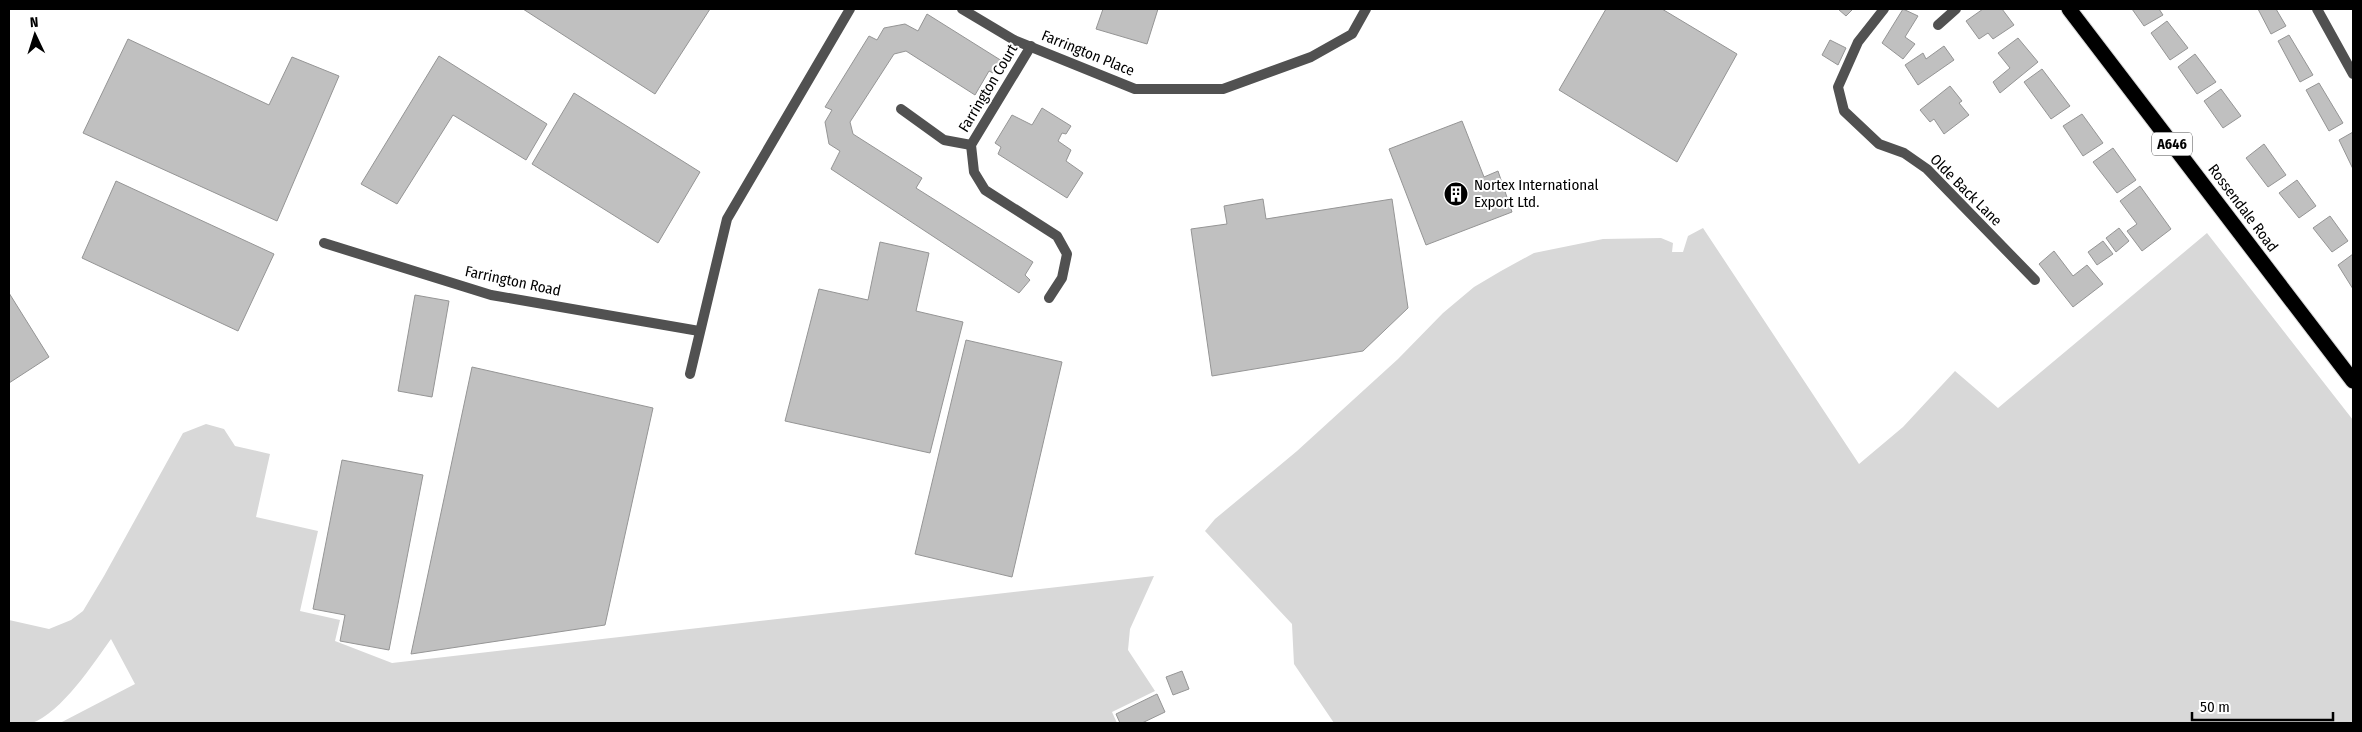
<svg xmlns="http://www.w3.org/2000/svg" width="2362" height="732" font-family="'Fira Sans Condensed',sans-serif">
  <style>
    .green { fill: #d8d8d8 }
    .building { fill: #c0c0c0; stroke: #959595 }
    .lines { fill: none; stroke-linecap: round; stroke-linejoin: round }
    .highway-casing { stroke: #dbdbdb; stroke-width: 17 }
    .street { stroke: #515151; stroke-width: 10 }
    .highway { stroke: #000; stroke-width: 15 }
    .labels { text-anchor: middle; dominant-baseline: central; stroke-width: 4; stroke-linejoin: round; paint-order: stroke }
    .shield { fill: #fff; stroke: #4c4c4c; stroke-width: 1 }
    .shield-label { font-size: 14px; font-weight: bold; fill: #000 }
    .street-label { font-size: 15px; fill: #000; stroke: #fff }
    .poi-label { font-size: 15px; fill: #000; stroke: #fff; text-anchor: start }
  </style>
  <rect width="100%" height="100%" fill="#fff"/>
  <g class="green">
    <path d="M 1703,228 L 1859,464 L 1903,427 L 1955,371 L 1998,408 L 2207,233 L 2353,420 L 2353,723 L 1334,723 L 1294,664 L 1292,624 L 1205,531 L 1215,519 L 1297,451 L 1398,359 L 1443,313 L 1474,287 L 1501,271 L 1534,253 L 1603,239 L 1661,238 L 1673,243 L 1672,252 L 1683,252 L 1688,236 Z"/>
    <path d="M 206,424 L 224,429 L 235,446 L 270,454 L 256,517 L 318,531 L 300,611 L 340,620 L 335,641 L 392,663 L 1154,576 L 1130,629 L 1128,650 L 1155,691 L 1112,712 L 1117,723 L 60,723 L 135,684 L 111,639 C 94,663 61,713 32,723 C 25,725 16,723 9,723 L 9,620 L 49,629 L 71,620 L 83,611 L 104,576 L 183,433 Z"/>
  </g>
  <g class="building">
    <path d="M 523,9 L 710,9 L 655,94 Z"/>
    <path d="M 1103,9 L 1158,9 L 1147,44 L 1096,29 Z"/>
    <path d="M 1606,9 L 1662,9 L 1737,54 L 1677,162 L 1559,90 Z"/>
    <path d="M 1838,9 L 1853,9 L 1846,16 Z"/>
    <path d="M 1903,9 L 1918,16 L 1905,37 L 1915,44 L 1903,59 L 1882,43 Z"/>
    <path d="M 1983,9 L 2002,9 L 2014,25 L 1993,39 L 1988,33 L 1979,39 L 1966,21 Z"/>
    <path d="M 2132,9 L 2159,9 L 2163,15 L 2144,26 Z"/>
    <path d="M 2258,9 L 2276,9 L 2286,26 L 2271,34 Z"/>
    <path d="M 927,14 L 1002,61 L 993,73 L 989,71 L 975,95 L 906,51 L 894,54 L 850,122 L 853,134 L 922,178 L 916,188 L 1033,262 L 1025,275 L 1030,280 L 1019,293 L 831,169 L 840,151 L 829,144 L 825,122 L 832,110 L 825,107 L 869,36 L 877,40 L 884,28 L 905,24 L 918,31 Z"/>
    <path d="M 2167,21 L 2188,48 L 2170,60 L 2151,33 Z"/>
    <path d="M 2289,35 L 2313,75 L 2300,82 L 2278,41 Z"/>
    <path d="M 2018,38 L 2038,62 L 2000,93 L 1993,82 L 2010,68 L 1998,53 Z"/>
    <path d="M 128,39 L 269,105 L 292,57 L 339,76 L 277,221 L 83,133 Z"/>
    <path d="M 1830,40 L 1846,48 L 1838,65 L 1822,55 Z"/>
    <path d="M 1944,46 L 1954,60 L 1918,85 L 1905,65 L 1923,53 L 1926,59 Z"/>
    <path d="M 2195,54 L 2216,82 L 2197,94 L 2178,67 Z"/>
    <path d="M 439,56 L 547,124 L 526,160 L 453,115 L 397,204 L 361,184 Z"/>
    <path d="M 2042,69 L 2070,106 L 2051,119 L 2024,82 Z"/>
    <path d="M 2319,83 L 2343,123 L 2329,131 L 2306,90 Z"/>
    <path d="M 1950,86 L 1962,101 L 1959,103 L 1969,115 L 1944,134 L 1934,119 L 1930,122 L 1920,110 Z"/>
    <path d="M 2221,89 L 2241,116 L 2223,128 L 2204,101 Z"/>
    <path d="M 574,93 L 700,172 L 658,243 L 532,164 Z"/>
    <path d="M 1042,108 L 1071,126 L 1066,134 L 1062,133 L 1058,141 L 1071,150 L 1066,161 L 1083,173 L 1067,198 L 998,154 L 1001,147 L 995,143 L 1012,115 L 1032,125 Z"/>
    <path d="M 2082,114 L 2103,143 L 2083,156 L 2063,126 Z"/>
    <path d="M 1462,121 L 1484,177 L 1498,171 L 1512,212 L 1426,245 L 1389,149 Z"/>
    <path d="M 2353,132 L 2353,169 L 2339,140 Z"/>
    <path d="M 2264,144 L 2286,175 L 2268,187 L 2246,158 Z"/>
    <path d="M 2113,148 L 2136,180 L 2117,193 L 2093,162 Z"/>
    <path d="M 2297,180 L 2316,206 L 2299,218 L 2279,193 Z"/>
    <path d="M 116,181 L 274,254 L 238,331 L 82,258 Z"/>
    <path d="M 2140,186 L 2171,229 L 2142,251 L 2127,231 L 2137,224 L 2120,201 Z"/>
    <path d="M 1263,199 L 1266,219 L 1392,199 L 1408,308 L 1363,351 L 1212,376 L 1191,229 L 1227,224 L 1224,206 Z"/>
    <path d="M 2330,216 L 2348,241 L 2332,252 L 2313,228 Z"/>
    <path d="M 2119,228 L 2129,241 L 2116,252 L 2106,238 Z"/>
    <path d="M 2103,241 L 2113,254 L 2097,265 L 2088,252 Z"/>
    <path d="M 880,242 L 929,253 L 916,311 L 963,322 L 930,453 L 785,421 L 819,289 L 868,300 Z"/>
    <path d="M 2054,251 L 2073,276 L 2087,265 L 2103,284 L 2073,307 L 2039,264 Z"/>
    <path d="M 2353,254 L 2353,289 L 2338,265 Z"/>
    <path d="M 9,293 L 49,357 L 9,383 Z"/>
    <path d="M 415,295 L 449,301 L 432,397 L 398,391 Z"/>
    <path d="M 966,340 L 1062,362 L 1012,577 L 915,554 Z"/>
    <path d="M 472,367 L 653,408 L 605,625 L 411,654 Z"/>
    <path d="M 342,460 L 423,475 L 389,650 L 340,641 L 345,615 L 313,609 Z"/>
    <path d="M 1182,671 L 1189,689 L 1173,695 L 1166,677 Z"/>
    <path d="M 1157,694 L 1165,712 L 1142,723 L 1120,723 L 1116,714 Z"/>
  </g>
  <g class="lines">
    <defs>
      <path id="highway" d="M 2069,9 L 2353,381"/>
    </defs>
    <use href="#highway" class="highway-casing"/>
    <g class="street">
      <path d="M 962,9 L 1014,40 L 1135,89 L 1223,89 L 1311,57 L 1352,34 L 1366,9"/>
      <path d="M 1884,9 L 1858,42 L 1838,87 L 1844,111 L 1879,144 L 1904,153 L 1927,169 L 2035,280"/>
      <path d="M 2317,9 L 2353,74"/>
      <path d="M 1938,25 L 1956,9"/>
      <path d="M 1031,46 L 971,145 L 974,172 L 985,190 L 1057,236 L 1067,254 L 1062,278 L 1049,298"/>
      <path d="M 901,109 L 944,140 L 971,145"/>
      <path d="M 324,243 L 491,295 L 699,331"/>
      <path d="M 690,374 L 727,219 L 850,9"/>
    </g>
    <use href="#highway" class="highway"/>
  </g>
  <defs>
    <symbol id="building-disc" viewBox="-11 -11 22 22"><circle r="9.5" fill="#000" stroke="#fff"/><path d="M-4-6H4V6H1V3H-1V6H-4ZM-2.5-4.3h1.7v1.8h-1.7ZM.8-4.3h1.7v1.8H.8ZM-2.5-1h1.7V.8h-1.7ZM.8-1h1.7V.8H.8Z" fill="#fff"/></symbol>
  </defs>
  <g fill-rule="evenodd">
    <use href="#building-disc" x="1442" y="180" width="28" height="28"/>
  </g>
  <g class="labels">
    <rect class="shield" x="2152" y="132.5" width="40" height="23" rx="4"/>
    <g class="shield-label">
      <text x="2172" y="144">A646</text>
    </g>
    <g class="street-label">
      <text transform="translate(1088 53) rotate(22)">Farrington Place</text>
      <text transform="translate(988 88) rotate(-59)">Farrington Court</text>
      <text transform="translate(1966 190) rotate(45)">Olde Back Lane</text>
      <text transform="translate(2243 208) rotate(53)">Rossendale Road</text>
      <text transform="translate(513 281) rotate(12)">Farrington Road</text>
    </g>
    <g class="poi-label">
      <text x="1474" y="185">Nortex International<tspan x="1474" dy="17">Export Ltd.</tspan></text>
    </g>
  </g>
  <rect width="2362" height="732" fill="none" stroke="#000000" stroke-width="20"/>
  <g transform="translate(35 35) rotate(356)" stroke="#ffffff" stroke-width="4" paint-order="stroke">
  <path d="M0-4L9 19L0 12L-9 19Z" fill="#000000"/>
  <text y="-8" font-size="14" font-weight="bold" text-anchor="middle" fill="#000000">N</text>
  </g>
  <path d="M2192 712v8h141v-8" fill="none" stroke="#000000" stroke-width="2.5"/>
  <text x="2200" y="712" font-size="15" fill="#000000" stroke="#ffffff" stroke-width="4" paint-order="stroke">50 m</text>
</svg>
